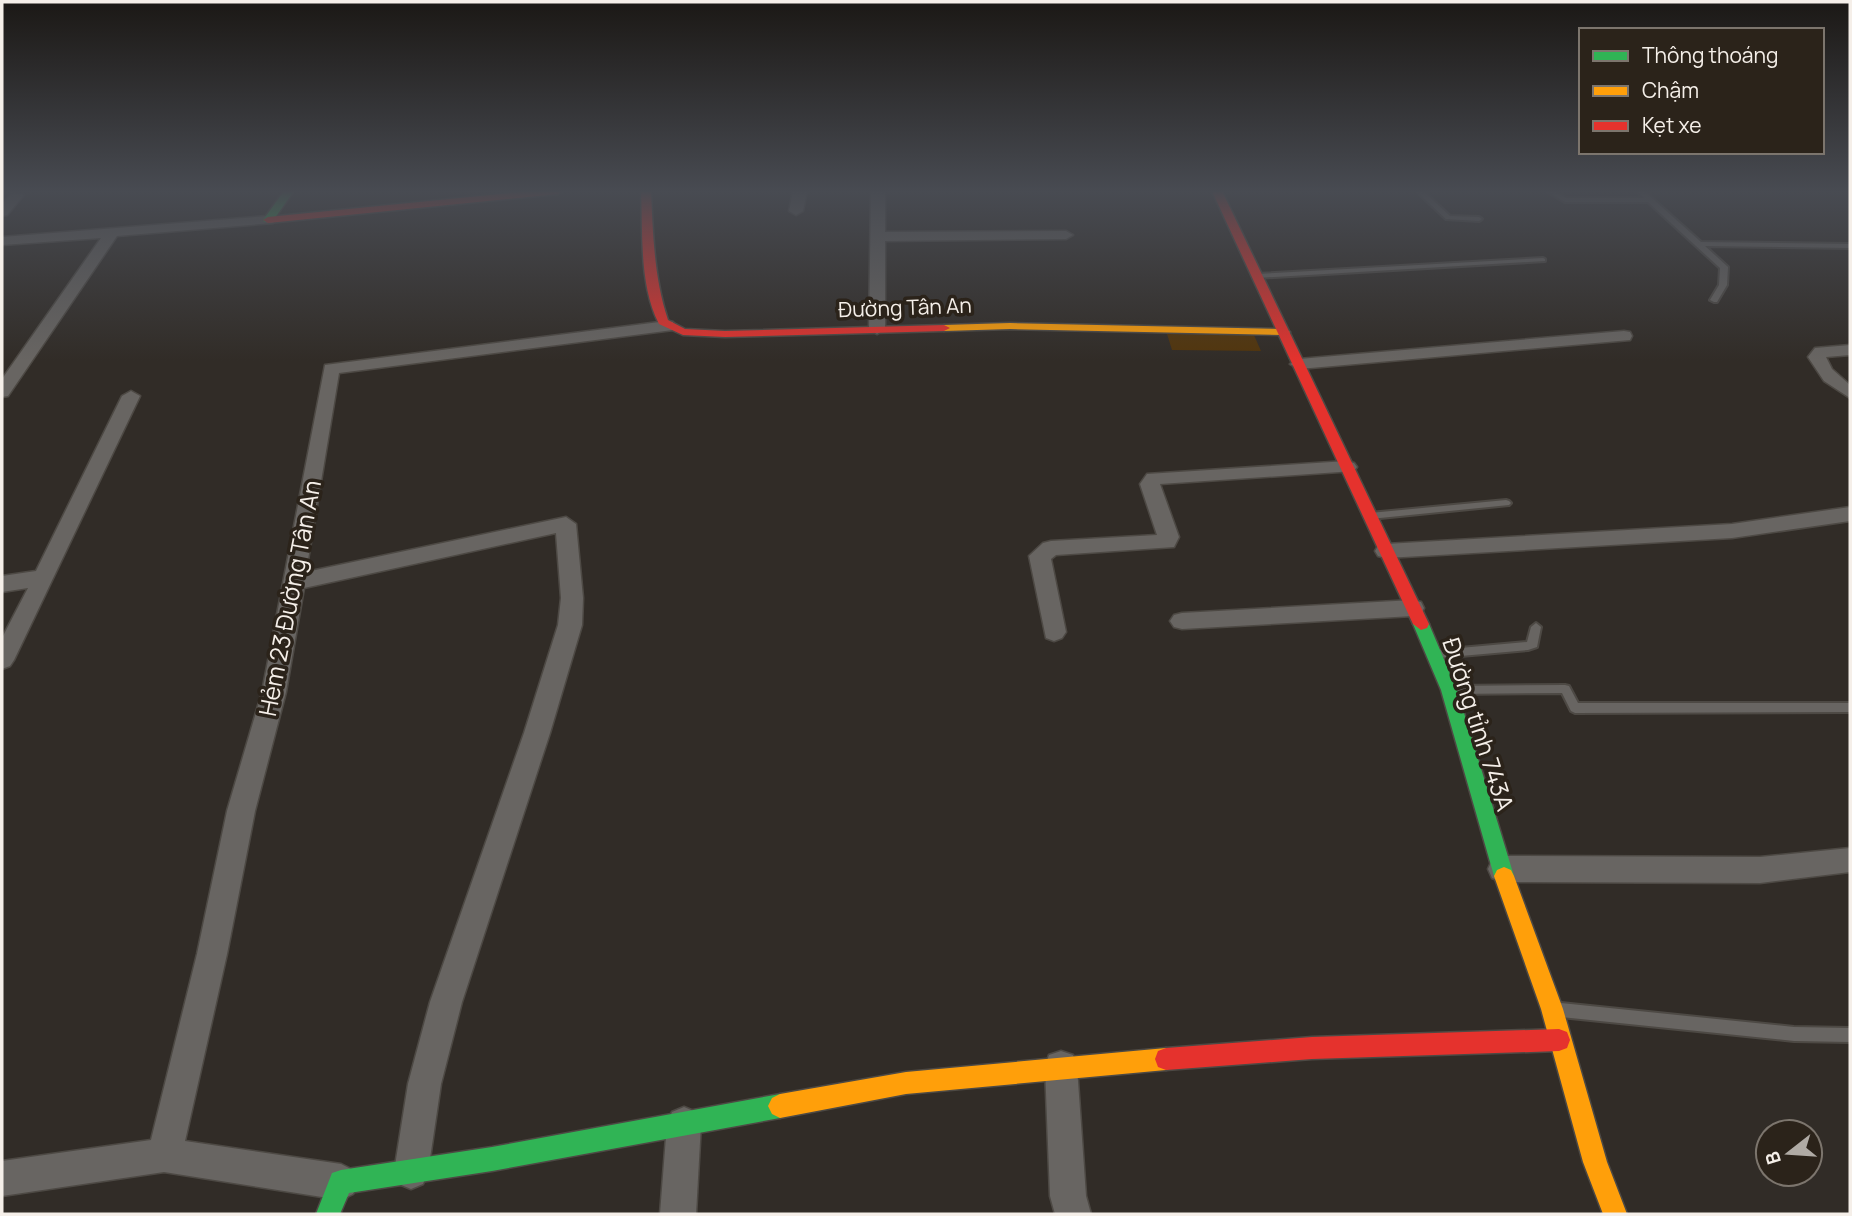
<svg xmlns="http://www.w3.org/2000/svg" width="1852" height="1216" font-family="Manrope,sans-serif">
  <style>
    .green { fill: #52350c }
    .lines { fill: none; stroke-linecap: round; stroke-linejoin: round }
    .lane-casing { stroke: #4d4944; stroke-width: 4 }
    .street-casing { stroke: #4d4944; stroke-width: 3 }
    .fast-casing { stroke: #4d4944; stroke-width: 3 }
    .slow-casing { stroke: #4d4944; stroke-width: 3 }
    .jam-casing { stroke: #4d4944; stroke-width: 3 }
    .lane { fill: #686562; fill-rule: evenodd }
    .street { fill: #686562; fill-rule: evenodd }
    .fast { fill: #30b455; fill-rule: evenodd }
    .slow { fill: #ff9f0a; fill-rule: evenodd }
    .jam { fill: #e5322d; fill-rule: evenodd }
    .labels { text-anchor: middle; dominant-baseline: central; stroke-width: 7; stroke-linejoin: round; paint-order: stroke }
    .far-street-label { font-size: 21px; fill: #f5efe9; stroke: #2b231a }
    .street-label { font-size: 24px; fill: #f5efe9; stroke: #2b231a }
  </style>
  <rect width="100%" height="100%" fill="#312c27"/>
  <path class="green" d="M 1167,334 L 1254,335 L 1261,351 L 1172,350 Z"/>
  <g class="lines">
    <defs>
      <g id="lane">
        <path d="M 1416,191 L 1423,191 L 1450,216 L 1479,217 L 1482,219 L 1479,221 L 1446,219 Z"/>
        <path d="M 1546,191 L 1553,191 L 1566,198 L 1644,198 L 1637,191 L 1644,191 L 1701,242 L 1850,244 L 1850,248 L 1705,246 L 1728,267 L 1727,285 L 1717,302 L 1714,302 L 1710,300 L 1719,285 L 1720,268 L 1648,202 L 1565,202 Z"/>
        <path d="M 1543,258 L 1545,259 L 1545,261 L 1257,278 L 1253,276 L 1257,274 Z"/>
        <path d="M 1506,500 L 1509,501 L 1511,503 L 1509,505 L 1370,519 L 1365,516 L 1370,513 Z"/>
        <path d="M 1536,623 L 1541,627 L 1537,647 L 1528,650 L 1438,658 L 1434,657 L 1433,654 L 1434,651 L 1438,650 L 1527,642 L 1531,627 Z"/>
        <path d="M 1565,685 L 1569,686 L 1578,703 L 1850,703 L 1850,712 L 1575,713 L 1571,711 L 1562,693 L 1451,694 L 1447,693 L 1445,690 L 1447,687 L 1451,686 Z"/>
        <path d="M 1561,1003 L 1794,1027 L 1850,1028 L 1850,1042 L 1794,1041 L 1561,1017 L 1556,1015 L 1554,1010 L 1556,1005 Z"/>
      </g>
      <g id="street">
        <path d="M 793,191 L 807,191 L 803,211 L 796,215 L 789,211 Z"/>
        <path d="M 871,191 L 885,191 L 885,232 L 1066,231 L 1073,235 L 1066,239 L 885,241 L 885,329 L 877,334 L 869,329 Z"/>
        <path d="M 12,192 L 24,195 L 7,215 L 2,216 L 2,204 Z"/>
        <path d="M 268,216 L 275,220 L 273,223 L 117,236 L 8,396 L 2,397 L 2,379 L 101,238 L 2,245 L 2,237 Z"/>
        <path d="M 667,321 L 673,322 L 673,330 L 339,373 L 306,572 L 566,517 L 576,524 L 583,598 L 582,625 L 550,733 L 462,1002 L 441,1084 L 428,1172 L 423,1184 L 411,1189 L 399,1184 L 394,1172 L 408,1084 L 430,1002 L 524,733 L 558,625 L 561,598 L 556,533 L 304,588 L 286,692 L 255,811 L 227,954 L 185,1141 L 341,1164 L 353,1170 L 359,1182 L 353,1194 L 341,1200 L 164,1172 L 2,1196 L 2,1161 L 151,1140 L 197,954 L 227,811 L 262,692 L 325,365 Z"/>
        <path d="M 1624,331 L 1630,332 L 1632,336 L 1630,340 L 1299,369 L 1290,364 L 1299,359 Z"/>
        <path d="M 1850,345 L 1850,355 L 1826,357 L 1832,369 L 1850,385 L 1850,398 L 1824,381 L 1808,357 L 1815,348 Z"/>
        <path d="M 131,391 L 140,396 L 14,660 L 10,666 L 2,669 L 2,638 L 28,588 L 2,592 L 2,576 L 36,571 L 122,396 Z"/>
        <path d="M 1347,461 L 1354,463 L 1357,467 L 1354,471 L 1160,484 L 1179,537 L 1174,547 L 1056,555 L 1051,559 L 1066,632 L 1062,638 L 1054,641 L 1046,638 L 1029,556 L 1043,543 L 1051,541 L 1157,535 L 1140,484 L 1147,474 Z"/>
        <path d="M 1850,507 L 1850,521 L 1732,538 L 1386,558 L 1378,556 L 1375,551 L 1378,546 L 1386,544 L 1732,524 Z"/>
        <path d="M 1413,600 L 1421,602 L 1424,608 L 1421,614 L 1413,616 L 1182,629 L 1174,627 L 1170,621 L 1174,615 L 1182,613 Z"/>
        <path d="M 1850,848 L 1850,872 L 1760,883 L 1502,882 L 1492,878 L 1488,869 L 1492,860 L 1502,856 L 1760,857 Z"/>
        <path d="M 1061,1051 L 1073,1055 L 1077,1067 L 1086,1196 L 1091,1214 L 1055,1214 L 1050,1196 L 1045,1067 L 1049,1055 Z"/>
        <path d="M 684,1107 L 696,1112 L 701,1124 L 696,1214 L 660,1214 L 667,1124 L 672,1112 Z"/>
      </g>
      <g id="fast">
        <path d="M 284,191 L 294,191 L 272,222 L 264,222 L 263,220 Z"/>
        <path d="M 1421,618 L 1429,624 L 1457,690 L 1514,876 L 1511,882 L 1504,885 L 1497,882 L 1494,876 L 1441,690 L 1413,624 Z"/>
        <path d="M 780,1094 L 788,1098 L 792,1106 L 788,1114 L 780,1118 L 492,1171 L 349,1193 L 340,1214 L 316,1214 L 332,1173 L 341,1170 L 492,1147 Z"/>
      </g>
      <g id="slow">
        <path d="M 1010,323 L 1284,329 L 1290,332 L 1284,335 L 1010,329 L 944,331 L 938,328 L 944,325 Z"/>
        <path d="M 1504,867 L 1511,870 L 1514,876 L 1563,1009 L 1607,1162 L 1627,1214 L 1603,1214 L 1583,1162 L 1541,1009 L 1494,876 L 1497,870 Z"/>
        <path d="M 1166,1048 L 1174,1051 L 1177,1059 L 1174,1067 L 1166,1070 L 906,1094 L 780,1118 L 772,1114 L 768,1106 L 772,1098 L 780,1094 L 906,1072 Z"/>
      </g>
      <g id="jam">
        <path d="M 530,191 L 563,191 L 558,194 L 268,223 L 263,220 L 268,217 Z"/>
        <path d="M 641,191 L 651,191 C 653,235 654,278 668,320 L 685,329 L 725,331 L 944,325 L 950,328 L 944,331 L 725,337 L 683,335 L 659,324 C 639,285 643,234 641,191 Z"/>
        <path d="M 1212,191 L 1222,191 L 1429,624 L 1427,628 L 1421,630 L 1413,624 Z"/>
        <path d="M 1559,1029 L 1567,1032 L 1570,1040 L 1567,1048 L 1559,1051 L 1312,1059 L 1166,1070 L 1158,1067 L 1155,1059 L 1158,1051 L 1166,1048 L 1312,1037 Z"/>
      </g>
    </defs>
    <use href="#lane" class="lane-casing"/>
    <use href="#street" class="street-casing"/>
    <use href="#fast" class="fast-casing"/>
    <use href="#slow" class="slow-casing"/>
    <use href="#jam" class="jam-casing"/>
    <use href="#lane" class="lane"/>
    <use href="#street" class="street"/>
    <use href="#fast" class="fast"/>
    <use href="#slow" class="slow"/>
    <use href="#jam" class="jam"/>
  </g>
  <linearGradient id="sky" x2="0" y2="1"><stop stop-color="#1b1815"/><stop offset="0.53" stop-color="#484b52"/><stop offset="1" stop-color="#484b52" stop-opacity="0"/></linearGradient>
  <rect width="1852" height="361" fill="url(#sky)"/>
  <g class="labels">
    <g class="far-street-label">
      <text transform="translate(905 307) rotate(-2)">Đường Tân An</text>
    </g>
    <g class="street-label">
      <text transform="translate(289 598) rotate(-79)">Hẻm 23 Đường Tân An</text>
      <text transform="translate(1479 724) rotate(72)">Đường tỉnh 743A</text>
    </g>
  </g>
  <rect width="1852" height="1216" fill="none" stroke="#f5efe9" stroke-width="7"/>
  <rect x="1579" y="28" width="245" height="126" fill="#2b231a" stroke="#7c756d" stroke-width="2"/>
  <rect x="1593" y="51" width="35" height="10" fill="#30b455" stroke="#7c756d" stroke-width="2"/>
  <text x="1642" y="63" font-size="21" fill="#f5efe9">Thông thoáng</text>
  <rect x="1593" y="86" width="35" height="10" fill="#ff9f0a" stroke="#7c756d" stroke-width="2"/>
  <text x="1642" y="98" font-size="21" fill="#f5efe9">Chậm</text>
  <rect x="1593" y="121" width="35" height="10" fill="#e5322d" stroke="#7c756d" stroke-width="2"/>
  <text x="1642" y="133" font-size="21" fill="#f5efe9">Kẹt xe</text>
  <g transform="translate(1789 1153) rotate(253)"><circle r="33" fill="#2b231a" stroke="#7c756d" stroke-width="2"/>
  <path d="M0-5L12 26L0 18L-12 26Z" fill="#b0aba5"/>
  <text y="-10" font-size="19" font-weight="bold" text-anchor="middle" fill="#f5efe9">B</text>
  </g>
</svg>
